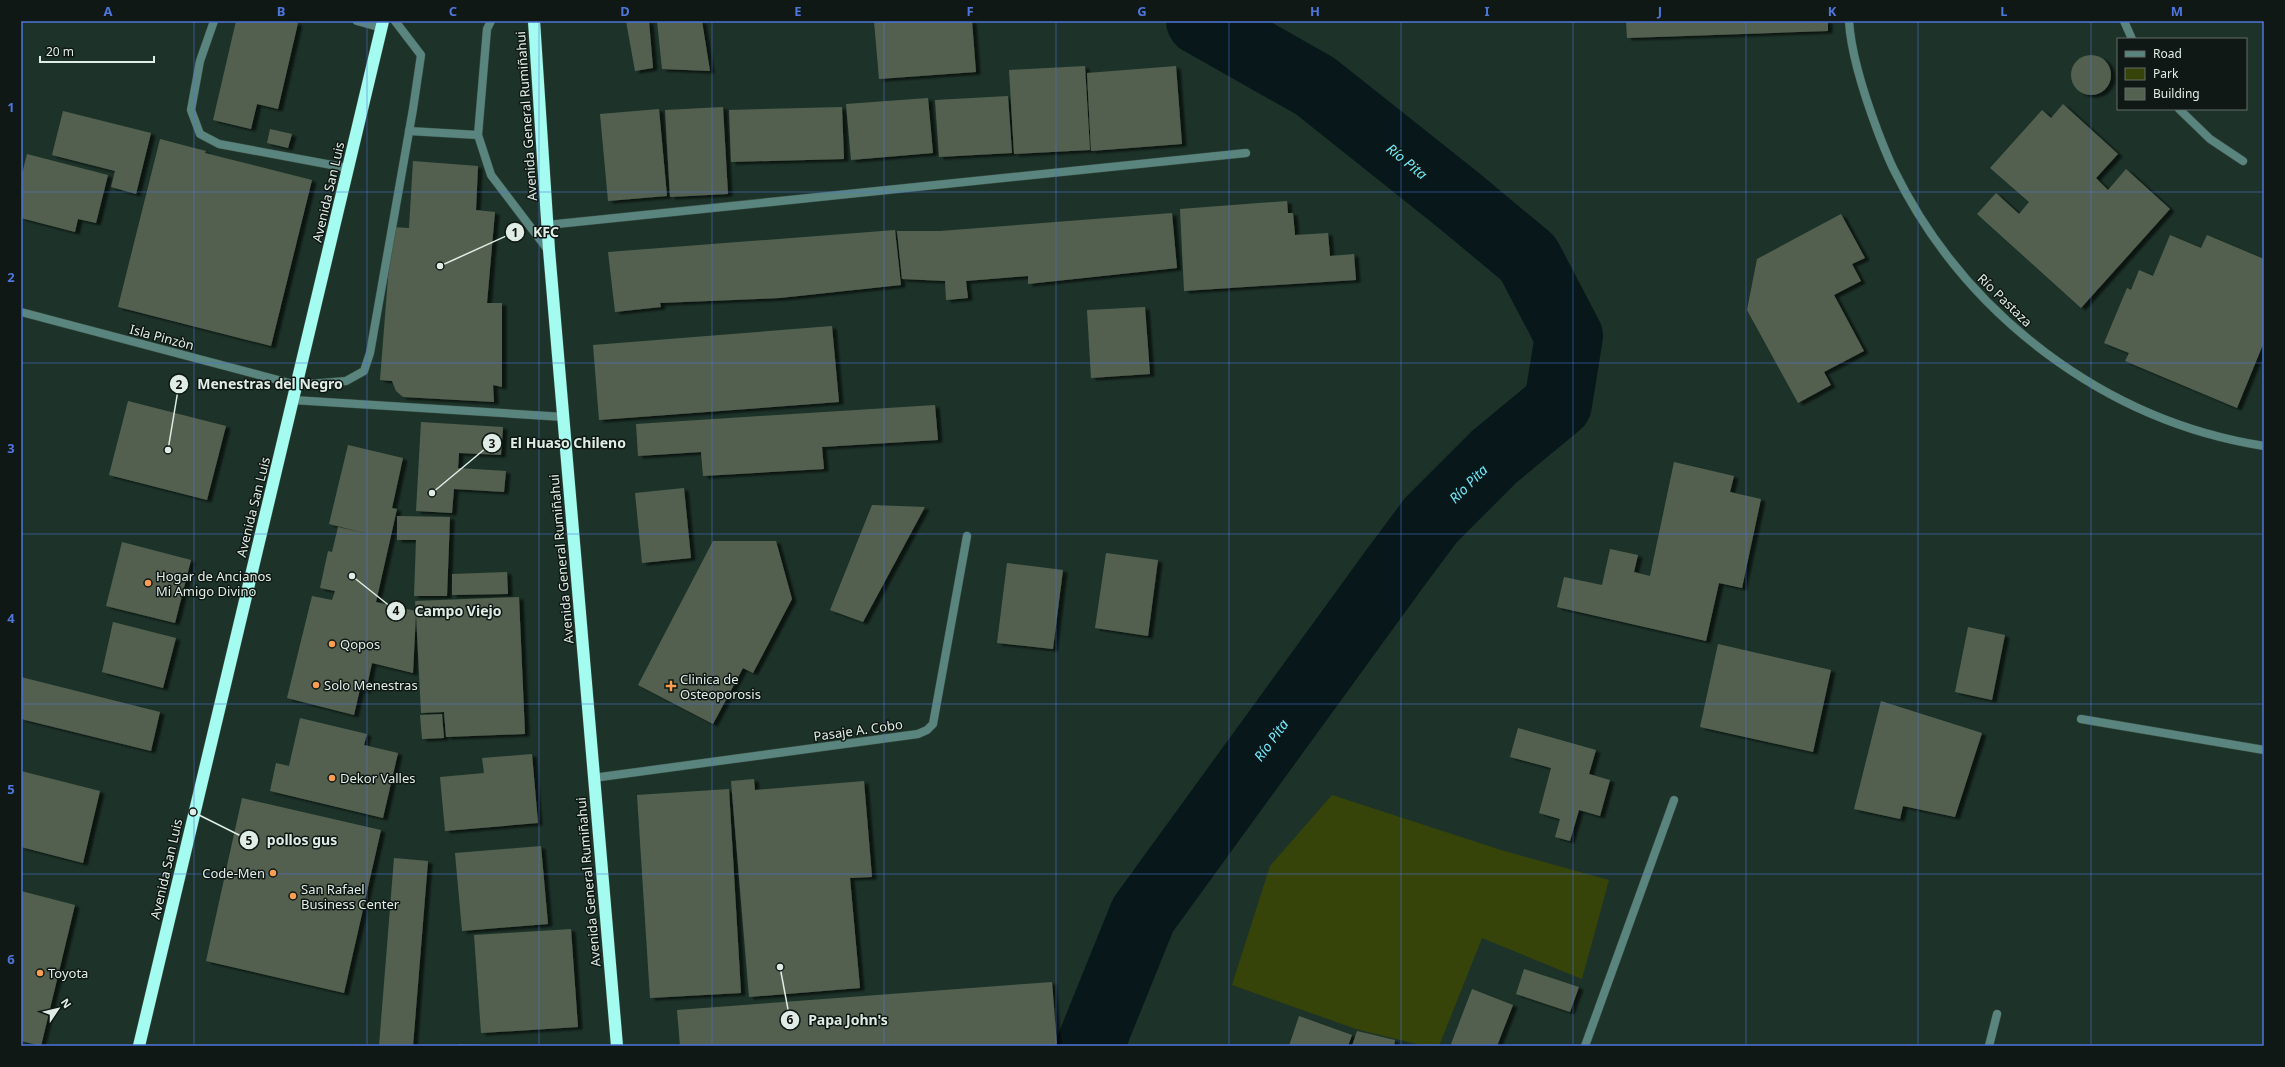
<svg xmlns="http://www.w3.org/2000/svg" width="2285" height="1067" font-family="'Noto Sans',sans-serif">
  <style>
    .green { fill: #374409 }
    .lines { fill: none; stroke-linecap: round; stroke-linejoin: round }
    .river { stroke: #08181a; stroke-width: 68 }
    .building { fill: #526150; filter: url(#shadow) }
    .lane-casing { stroke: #3c5147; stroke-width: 9 }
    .street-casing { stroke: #3c5147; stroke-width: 9 }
    .highway-casing { stroke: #3c5147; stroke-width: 13 }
    .lane { stroke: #5a857f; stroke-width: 8 }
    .street { stroke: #5a857f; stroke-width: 8 }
    .highway { stroke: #a4fbf0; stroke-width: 12 }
    .grid { fill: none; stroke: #4e76dc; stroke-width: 1; stroke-opacity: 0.55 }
    .poi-dot { fill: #fb9e51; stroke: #0f1814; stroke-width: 1.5 }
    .labels { text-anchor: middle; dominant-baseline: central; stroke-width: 3; stroke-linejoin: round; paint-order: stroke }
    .street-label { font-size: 13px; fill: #e0ede6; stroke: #0f1814 }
    .poi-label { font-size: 13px; fill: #e0ede6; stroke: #0f1814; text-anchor: start }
    .water-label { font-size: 14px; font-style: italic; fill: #71e9f9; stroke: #0f1814 }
    .leader { fill: none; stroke: #e0ede6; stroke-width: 1.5 }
    .callout-dot { fill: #e0ede6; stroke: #0f1814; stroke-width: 1.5 }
    .mark-label { font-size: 12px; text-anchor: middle; font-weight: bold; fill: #111 }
    .callout-label { font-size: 14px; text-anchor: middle; font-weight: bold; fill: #e0ede6; stroke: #0f1814; stroke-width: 3; stroke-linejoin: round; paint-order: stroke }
    .neatline { fill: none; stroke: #4e76dc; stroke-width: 1.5 }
    .grid-label { font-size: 13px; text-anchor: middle; font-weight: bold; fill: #4e76dc }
  </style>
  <defs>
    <filter id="shadow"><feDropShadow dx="4.5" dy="2.5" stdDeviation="1" flood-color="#0009"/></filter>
  </defs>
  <rect width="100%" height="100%" fill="#1d3329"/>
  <path class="green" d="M 1332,795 L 1501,850 L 1609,880 L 1582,979 L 1482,938 L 1439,1046 L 1424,1046 L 1356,1029 L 1232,985 L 1270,866 Z"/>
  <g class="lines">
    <path class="river" id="s1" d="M 1090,1046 L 1143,915 L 1393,571 L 1431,520 L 1494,457 L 1558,404 L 1569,336 L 1528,258 L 1457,199 L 1315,86 L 1200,21"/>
  </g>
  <g class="building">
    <path d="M 236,21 L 290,21 L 298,23 L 278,109 L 257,104 L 251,129 L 213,120 Z"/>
    <path d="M 626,21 L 649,21 L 653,68 L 635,71 Z"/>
    <path d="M 657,21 L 702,21 L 710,71 L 662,69 Z"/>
    <path d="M 874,21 L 972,21 L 976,72 L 879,79 Z"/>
    <path d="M 1626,21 L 1828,21 L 1828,31 L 1627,38 Z"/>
    <circle cx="2091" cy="75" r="20"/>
    <path d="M 1085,66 L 1090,150 L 1014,154 L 1009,70 Z"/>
    <path d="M 1176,66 L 1182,144 L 1091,151 L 1087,73 Z"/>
    <path d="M 1008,96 L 1012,153 L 939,157 L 935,100 Z"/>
    <path d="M 928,98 L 933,153 L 851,160 L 846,104 Z"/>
    <path d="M 2063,104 L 2118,154 L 2096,178 L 2108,190 L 2126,169 L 2170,209 L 2081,308 L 1977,214 L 1996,193 L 2019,214 L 2029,202 L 1990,168 L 2042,110 L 2051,118 Z"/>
    <path d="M 723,107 L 728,194 L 670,197 L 665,110 Z"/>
    <path d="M 842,107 L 844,159 L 731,162 L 729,110 Z"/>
    <path d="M 659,109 L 667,196 L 608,201 L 600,114 Z"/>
    <path d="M 63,111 L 151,133 L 136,194 L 111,187 L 115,171 L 52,155 Z"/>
    <path d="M 270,129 L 292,134 L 288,148 L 267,143 Z"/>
    <path d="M 160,139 L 206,151 L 205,153 L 312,180 L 271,346 L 118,307 Z"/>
    <path d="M 27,154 L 108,175 L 96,223 L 78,219 L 75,232 L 21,218 L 21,178 Z"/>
    <path d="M 413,161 L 478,166 L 476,210 L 495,212 L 487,303 L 502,303 L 502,387 L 493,385 L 494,402 L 403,397 L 396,391 L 392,381 L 380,380 L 392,227 L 409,228 Z"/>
    <path d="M 1287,201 L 1288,213 L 1293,213 L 1295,235 L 1328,233 L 1330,256 L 1354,254 L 1356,280 L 1184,291 L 1180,209 Z"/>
    <path d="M 1172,213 L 1177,268 L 1028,284 L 1028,276 L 966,281 L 968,298 L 946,300 L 945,281 L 902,279 L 897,231 L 940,231 Z"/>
    <path d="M 1841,214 L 1865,258 L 1852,264 L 1861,281 L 1834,295 L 1864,351 L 1824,372 L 1831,385 L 1798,403 L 1747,310 L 1757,259 Z"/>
    <path d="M 895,230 L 901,285 L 780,298 L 660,303 L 661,307 L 615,312 L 608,252 Z"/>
    <path d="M 2170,235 L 2201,248 L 2207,235 L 2264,259 L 2264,342 L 2237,408 L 2125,361 L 2129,353 L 2104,343 L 2127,288 L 2131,290 L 2139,270 L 2153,276 Z"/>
    <path d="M 1145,307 L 1150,374 L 1091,378 L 1087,310 Z"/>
    <path d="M 832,326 L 839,402 L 599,420 L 593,345 Z"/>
    <path d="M 128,401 L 226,426 L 207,500 L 109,475 Z"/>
    <path d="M 935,405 L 938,440 L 822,447 L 824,469 L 703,476 L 701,452 L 638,456 L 636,424 Z"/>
    <path d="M 421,422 L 503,427 L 501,455 L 459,453 L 458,468 L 506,471 L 504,492 L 454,489 L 452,513 L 416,511 Z"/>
    <path d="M 348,445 L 403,458 L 392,508 L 397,509 L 376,602 L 416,611 L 415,601 L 519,597 L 525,734 L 446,737 L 444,712 L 421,713 L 416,613 L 413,673 L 372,663 L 366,691 L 360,689 L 354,715 L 287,698 L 312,596 L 332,600 L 335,591 L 320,588 L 328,551 L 332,552 L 338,527 L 368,534 L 329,524 Z"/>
    <path d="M 1674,462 L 1734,476 L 1730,492 L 1761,499 L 1742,588 L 1719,583 L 1706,641 L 1557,607 L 1564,577 L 1602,585 L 1610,549 L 1638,555 L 1634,572 L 1650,576 Z"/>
    <path d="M 684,488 L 691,558 L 642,563 L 635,493 Z"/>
    <path d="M 872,505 L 925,507 L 863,622 L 830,610 Z"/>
    <path d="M 397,516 L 450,517 L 447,596 L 414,596 L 416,540 L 397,540 Z"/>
    <path d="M 713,541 L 776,541 L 792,599 L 753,673 L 743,668 L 713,724 L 638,685 Z"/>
    <path d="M 122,542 L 191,560 L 175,623 L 106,606 Z"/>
    <path d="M 1106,553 L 1158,560 L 1148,636 L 1095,628 Z"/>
    <path d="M 1007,563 L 1063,570 L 1053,649 L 997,643 Z"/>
    <path d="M 507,572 L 508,594 L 452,595 L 452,574 Z"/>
    <path d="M 113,622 L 176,638 L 163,688 L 102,672 Z"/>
    <path d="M 1968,627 L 2005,635 L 1992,700 L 1955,692 Z"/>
    <path d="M 1718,644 L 1831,670 L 1813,752 L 1700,727 Z"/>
    <path d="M 21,677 L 160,712 L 151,751 L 21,719 Z"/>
    <path d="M 1881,701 L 1982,733 L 1955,817 L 1903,806 L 1900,819 L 1854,809 Z"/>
    <path d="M 442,714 L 444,738 L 422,739 L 420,715 Z"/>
    <path d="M 300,718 L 367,734 L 364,745 L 398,753 L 383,818 L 270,791 L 276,763 L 289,766 Z"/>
    <path d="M 1518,728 L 1596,750 L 1589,774 L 1610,780 L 1600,816 L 1579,810 L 1570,841 L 1555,837 L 1560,819 L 1539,813 L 1551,768 L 1510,757 Z"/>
    <path d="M 532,754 L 538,823 L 445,831 L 440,777 L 484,773 L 482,758 Z"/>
    <path d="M 21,771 L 100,791 L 83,863 L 21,847 Z"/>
    <path d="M 754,779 L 755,790 L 864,781 L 872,877 L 850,878 L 860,988 L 749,997 L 731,781 Z"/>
    <path d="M 729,789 L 741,993 L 650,998 L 637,795 Z"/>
    <path d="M 242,798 L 381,830 L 344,993 L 206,961 Z"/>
    <path d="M 541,846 L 548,924 L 462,931 L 455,853 Z"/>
    <path d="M 394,858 L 428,861 L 413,1046 L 379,1046 Z"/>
    <path d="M 21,891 L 75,905 L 41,1046 L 21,1041 Z"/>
    <path d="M 571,929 L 578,1027 L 481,1033 L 474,935 Z"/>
    <path d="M 1524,969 L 1579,987 L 1570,1012 L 1516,994 Z"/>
    <path d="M 1052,982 L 1057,1046 L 680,1046 L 677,1010 Z"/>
    <path d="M 1472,989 L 1513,1005 L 1497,1046 L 1456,1046 L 1451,1044 Z"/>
    <path d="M 1299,1016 L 1352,1035 L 1348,1046 L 1289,1046 Z"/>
    <path d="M 1357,1031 L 1395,1040 L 1394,1046 L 1352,1046 Z"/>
    <path d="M 459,1044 L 488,1045 L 488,1046 L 459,1046 Z"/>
  </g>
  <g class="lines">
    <defs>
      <g id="lane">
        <path d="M 214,21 L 200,61 L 191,110 L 200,134 L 219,144 L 348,168"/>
        <path d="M 357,21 L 382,28"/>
        <path d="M 491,21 L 487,29 L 478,135 L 491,175 L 548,250"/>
        <path d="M 2124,21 L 2132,39"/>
        <path d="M 2179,109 L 2210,139 L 2243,161"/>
        <path d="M 409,131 L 478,135"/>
        <path d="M 297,385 L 346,381 L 364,371 L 370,353 L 413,109 L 421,55 L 395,21"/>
        <path d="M 293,400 L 564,417"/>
        <path d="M 1989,1046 L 1997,1014"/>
      </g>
      <g id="street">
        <path d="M 1849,21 C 1851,55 1866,100 1878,132 C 1883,145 1888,158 1894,170 C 1965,315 2105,421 2264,446"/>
        <path d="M 547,225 L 1246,153"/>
        <path d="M 21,312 L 297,385"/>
        <path d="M 2081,719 L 2264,750"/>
        <path d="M 593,778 L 918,734 L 927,730 L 933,724 L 967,536"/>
        <path d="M 1585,1046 L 1674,800"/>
      </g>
      <g id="highway">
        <path d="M 534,21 L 549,250 L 617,1046"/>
        <path d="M 139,1046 L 383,21"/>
      </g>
    </defs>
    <use href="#lane" class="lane-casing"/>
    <use href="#street" class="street-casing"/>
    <use href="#highway" class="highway-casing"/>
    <use href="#lane" class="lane"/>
    <use href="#street" class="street"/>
    <use href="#highway" class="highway"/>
  </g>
  <path class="grid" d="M 194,21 L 194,1046M 367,21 L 367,1046M 539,21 L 539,1046M 712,21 L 712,1046M 884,21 L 884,1046M 1056,21 L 1056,1046M 1229,21 L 1229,1046M 1401,21 L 1401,1046M 1573,21 L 1573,1046M 1746,21 L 1746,1046M 1918,21 L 1918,1046M 2091,21 L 2091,1046M 21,192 L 2264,192M 21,363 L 2264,363M 21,534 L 2264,534M 21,704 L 2264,704M 21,874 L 2264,874"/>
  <g class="poi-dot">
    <circle cx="148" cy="583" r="4"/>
    <circle cx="332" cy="644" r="4"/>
    <circle cx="316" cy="685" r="4"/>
    <path d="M669 680h4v4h4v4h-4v4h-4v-4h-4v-4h4z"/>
    <circle cx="332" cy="778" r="4"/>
    <circle cx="273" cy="873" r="4"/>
    <circle cx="293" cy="896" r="4"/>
    <circle cx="40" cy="973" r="4"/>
  </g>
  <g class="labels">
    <g class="street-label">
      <text transform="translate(526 116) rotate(-94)">Avenida General Rumiñahui</text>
      <text transform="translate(328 192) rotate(-77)">Avenida San Luis</text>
      <text transform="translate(2005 300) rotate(44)">Río Pastaza</text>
      <text transform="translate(162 337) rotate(15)">Isla Pinzòn</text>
      <text transform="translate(253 507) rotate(-76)">Avenida San Luis</text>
      <text transform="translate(561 559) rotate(-95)">Avenida General Rumiñahui</text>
      <text transform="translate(858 730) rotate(-8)">Pasaje A. Cobo</text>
      <text transform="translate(166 869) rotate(-77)">Avenida San Luis</text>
      <text transform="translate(588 882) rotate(-95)">Avenida General Rumiñahui</text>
    </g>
    <g class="poi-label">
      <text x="156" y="576">Hogar de Ancianos<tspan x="156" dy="15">Mi Amigo Divino</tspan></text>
      <text x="340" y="644">Qopos</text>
      <text x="680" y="679">Clinica de<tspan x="680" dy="15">Osteoporosis</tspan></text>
      <text x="324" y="685">Solo Menestras</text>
      <text x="340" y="778">Dekor Valles</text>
      <text x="265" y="873" text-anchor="end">Code-Men</text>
      <text x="301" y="889">San Rafael<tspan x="301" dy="15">Business Center</tspan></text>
      <text x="48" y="973">Toyota</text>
    </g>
    <g class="water-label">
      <text transform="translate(1407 161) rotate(39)">Río Pita</text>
      <text stroke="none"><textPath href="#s1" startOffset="682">Río Pita</textPath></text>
      <text stroke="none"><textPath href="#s1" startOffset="358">Río Pita</textPath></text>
    </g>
  </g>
  <path class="leader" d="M440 266L515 232M168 450L179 384M432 493L492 443M352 576L396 611M193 812L249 840M780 967L790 1020"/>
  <g class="callout-dot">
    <circle cx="440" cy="266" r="4"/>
    <circle cx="168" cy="450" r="4"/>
    <circle cx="432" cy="493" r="4"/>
    <circle cx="352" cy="576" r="4"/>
    <circle cx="193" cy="812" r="4"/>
    <circle cx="780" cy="967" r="4"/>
    <circle cx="515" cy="232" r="10"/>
    <circle cx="179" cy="384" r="10"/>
    <circle cx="492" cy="443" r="10"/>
    <circle cx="396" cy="611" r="10"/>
    <circle cx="249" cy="840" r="10"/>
    <circle cx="790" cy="1020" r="10"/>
  </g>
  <g class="mark-label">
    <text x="515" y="237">1</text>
    <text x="179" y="389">2</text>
    <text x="492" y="448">3</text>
    <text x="396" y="615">4</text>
    <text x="249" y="845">5</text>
    <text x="790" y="1024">6</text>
  </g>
  <g class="callout-label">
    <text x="546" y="237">KFC</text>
    <text x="270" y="389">Menestras del Negro</text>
    <text x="568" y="448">El Huaso Chileno</text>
    <text x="458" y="616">Campo Viejo</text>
    <text x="302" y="845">pollos gus</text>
    <text x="848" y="1025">Papa John's</text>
  </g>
  <rect width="2285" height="1067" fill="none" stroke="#0f1814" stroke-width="44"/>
  <rect x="2117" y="38" width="130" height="72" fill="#0f1814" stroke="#636d68"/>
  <rect x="2125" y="51" width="20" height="6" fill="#5a857f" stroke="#636d68"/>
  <text x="2153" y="58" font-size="12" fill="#e0ede6">Road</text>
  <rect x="2125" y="68" width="20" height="12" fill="#374409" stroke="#636d68"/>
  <text x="2153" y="78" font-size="12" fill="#e0ede6">Park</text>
  <rect x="2125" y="88" width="20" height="12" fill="#526150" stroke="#636d68"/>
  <text x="2153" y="98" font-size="12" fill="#e0ede6">Building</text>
  <g transform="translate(58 1009) rotate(55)" stroke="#0f1814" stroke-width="3" paint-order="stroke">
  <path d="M0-3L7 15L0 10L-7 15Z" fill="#e0ede6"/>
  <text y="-6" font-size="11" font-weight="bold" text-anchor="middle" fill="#e0ede6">N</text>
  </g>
  <path d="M40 56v6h114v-6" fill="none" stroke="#e0ede6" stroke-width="2"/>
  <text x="46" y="56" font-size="12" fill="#e0ede6" stroke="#0f1814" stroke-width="3" paint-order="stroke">20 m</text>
  <rect x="22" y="22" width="2241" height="1023" class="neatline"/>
  <g class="grid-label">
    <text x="108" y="16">A</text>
    <text x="281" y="16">B</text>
    <text x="453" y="16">C</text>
    <text x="625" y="16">D</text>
    <text x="798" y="16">E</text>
    <text x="970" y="16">F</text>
    <text x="1142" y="16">G</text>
    <text x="1315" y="16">H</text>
    <text x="1487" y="16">I</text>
    <text x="1660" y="16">J</text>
    <text x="1832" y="16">K</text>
    <text x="2004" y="16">L</text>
    <text x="2177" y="16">M</text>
    <text x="11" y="112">1</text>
    <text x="11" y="282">2</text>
    <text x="11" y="453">3</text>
    <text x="11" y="623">4</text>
    <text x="11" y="794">5</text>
    <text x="11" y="964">6</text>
  </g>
</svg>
